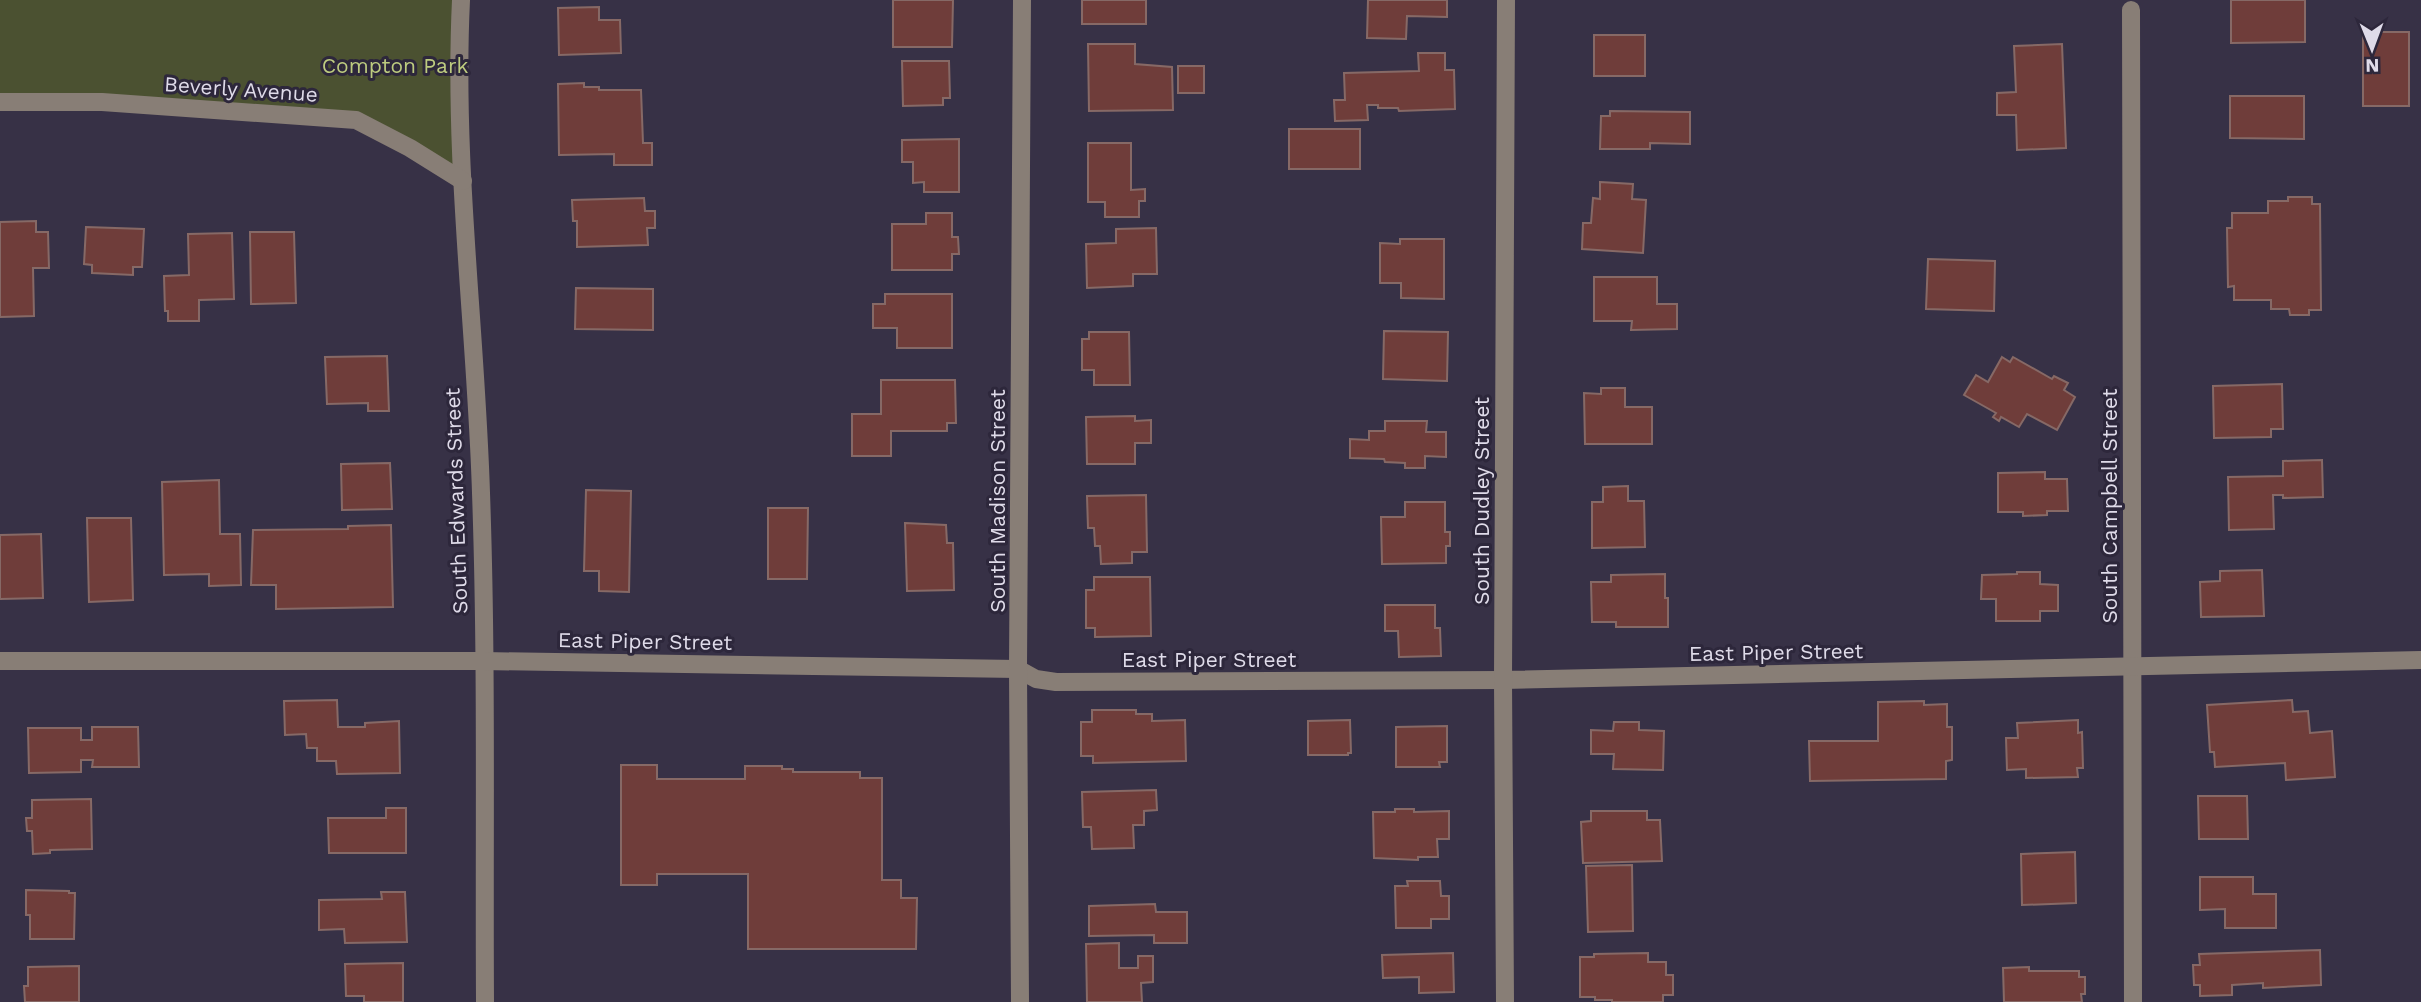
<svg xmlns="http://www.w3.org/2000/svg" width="2421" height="1002" font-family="'Work Sans',sans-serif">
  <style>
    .green { fill: #4b5131 }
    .building { fill: #6f3d3a; stroke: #866966; stroke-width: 2 }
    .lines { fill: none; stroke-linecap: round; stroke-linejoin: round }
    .minor { stroke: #887e76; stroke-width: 18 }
    .labels { text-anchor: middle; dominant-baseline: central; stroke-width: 6; stroke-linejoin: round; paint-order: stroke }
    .park-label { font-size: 21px; fill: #bdcb7f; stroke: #2d273b }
    .street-label { font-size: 21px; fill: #dfdbe9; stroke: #2d273b }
  </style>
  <rect width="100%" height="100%" fill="#373146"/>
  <path class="green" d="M 0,0 L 461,0 L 463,181 L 356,120 L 0,103 Z"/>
  <g class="building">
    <path d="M 893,0 L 953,0 L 952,47 L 893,47 Z"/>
    <rect x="1082" y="0" width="64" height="24"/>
    <path d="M 1368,0 L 1447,0 L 1447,17 L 1407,16 L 1406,39 L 1367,38 Z"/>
    <path d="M 2231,0 L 2305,0 L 2305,42 L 2231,43 Z"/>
    <path d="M 599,7 L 599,20 L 620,20 L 621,53 L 559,55 L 558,8 Z"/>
    <rect x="2363" y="32" width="46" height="74"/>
    <rect x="1594" y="35" width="51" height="41"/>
    <path d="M 1088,44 L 1135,44 L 1135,64 L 1172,67 L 1173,110 L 1089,111 Z"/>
    <path d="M 2062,44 L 2066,148 L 2017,150 L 2016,115 L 1997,115 L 1997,93 L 2016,92 L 2014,46 Z"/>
    <path d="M 1418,53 L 1445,53 L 1445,70 L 1454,70 L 1455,109 L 1399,111 L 1398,108 L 1378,108 L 1378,105 L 1367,105 L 1368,120 L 1335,121 L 1334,100 L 1345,100 L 1344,73 L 1419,71 Z"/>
    <path d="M 902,61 L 949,61 L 950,98 L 943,98 L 943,105 L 903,106 Z"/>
    <rect x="1178" y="66" width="26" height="27"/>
    <path d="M 584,83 L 584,87 L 599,87 L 599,90 L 641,90 L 643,143 L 652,143 L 652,165 L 614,165 L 614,154 L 559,155 L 558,84 Z"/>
    <path d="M 2230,96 L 2304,96 L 2304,139 L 2230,138 Z"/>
    <path d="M 1610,111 L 1690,112 L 1690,144 L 1650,143 L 1650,149 L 1600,149 L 1601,116 L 1610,116 Z"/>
    <rect x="1289" y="129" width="71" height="40"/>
    <path d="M 959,139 L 959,192 L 924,192 L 924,182 L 913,183 L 913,162 L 902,162 L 902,140 Z"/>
    <path d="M 1088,143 L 1131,143 L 1131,190 L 1145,189 L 1145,201 L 1139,201 L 1139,217 L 1105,217 L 1105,202 L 1088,202 Z"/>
    <path d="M 1600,182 L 1633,184 L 1632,199 L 1646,200 L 1643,253 L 1582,249 L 1583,223 L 1591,223 L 1593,198 L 1600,199 Z"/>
    <path d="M 2288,197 L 2312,197 L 2312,204 L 2320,204 L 2321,310 L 2309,310 L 2309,315 L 2290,315 L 2289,309 L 2271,309 L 2271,300 L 2234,300 L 2234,286 L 2228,287 L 2227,228 L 2232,228 L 2232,213 L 2268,213 L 2268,201 L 2288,201 Z"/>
    <path d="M 644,198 L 645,211 L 655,211 L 655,228 L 647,228 L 648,245 L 577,247 L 577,221 L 573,221 L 572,200 Z"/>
    <path d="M 926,213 L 952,213 L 952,237 L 958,237 L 959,254 L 952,254 L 952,270 L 892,270 L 892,224 L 926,224 Z"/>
    <path d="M 36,221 L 36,232 L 48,232 L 49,268 L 33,268 L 34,316 L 0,317 L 0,222 Z"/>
    <path d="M 86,227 L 144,229 L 142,267 L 133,267 L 133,275 L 92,273 L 92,265 L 84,264 Z"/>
    <path d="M 1156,228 L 1157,274 L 1133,274 L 1133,286 L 1087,288 L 1086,244 L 1116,243 L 1116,229 Z"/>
    <path d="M 250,232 L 294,232 L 296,303 L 251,304 Z"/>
    <path d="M 232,233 L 234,299 L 199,300 L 199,321 L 168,321 L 168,311 L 165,311 L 164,276 L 189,275 L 188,234 Z"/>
    <path d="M 1400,239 L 1444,239 L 1444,299 L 1401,298 L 1401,283 L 1380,283 L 1380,243 L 1400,244 Z"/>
    <path d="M 1928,259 L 1995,261 L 1994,311 L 1926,309 Z"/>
    <path d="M 1594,277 L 1657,277 L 1657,304 L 1677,304 L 1677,329 L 1631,330 L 1632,321 L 1594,321 Z"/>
    <path d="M 576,288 L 653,289 L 653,330 L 575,329 Z"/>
    <path d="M 885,294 L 952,294 L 952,348 L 897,348 L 897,328 L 873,328 L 873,304 L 885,304 Z"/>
    <path d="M 1384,331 L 1448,332 L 1447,381 L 1383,379 Z"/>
    <path d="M 1089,332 L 1129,332 L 1130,385 L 1094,385 L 1094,370 L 1082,370 L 1082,339 L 1089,339 Z"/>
    <path d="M 387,356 L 389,411 L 368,411 L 368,403 L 327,404 L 325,357 Z"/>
    <path d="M 2002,357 L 2010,362 L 2013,357 L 2052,379 L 2054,376 L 2068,383 L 2064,390 L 2075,397 L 2057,430 L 2027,414 L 2019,427 L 2001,417 L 1999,421 L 1993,417 L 1996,413 L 1964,395 L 1976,375 L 1988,382 Z"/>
    <path d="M 881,380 L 955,380 L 956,423 L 947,423 L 947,431 L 891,431 L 891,456 L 852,456 L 852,414 L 881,414 Z"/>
    <path d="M 2282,384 L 2283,429 L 2271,429 L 2271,437 L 2214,438 L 2213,386 Z"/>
    <path d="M 1601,388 L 1625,388 L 1625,407 L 1652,407 L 1652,444 L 1585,444 L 1584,393 L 1601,394 Z"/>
    <path d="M 1135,416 L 1135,421 L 1151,420 L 1151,443 L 1135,443 L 1135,464 L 1087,464 L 1086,417 Z"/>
    <path d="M 1385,421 L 1427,421 L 1426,432 L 1446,432 L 1446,457 L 1425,456 L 1425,468 L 1405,468 L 1405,463 L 1385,462 L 1384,459 L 1350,458 L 1350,439 L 1369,440 L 1369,431 L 1385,431 Z"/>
    <path d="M 2322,460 L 2323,497 L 2283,498 L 2283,495 L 2273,495 L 2274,529 L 2229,530 L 2228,477 L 2283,476 L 2283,461 Z"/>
    <path d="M 390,463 L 392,509 L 342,510 L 341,464 Z"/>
    <path d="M 2045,472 L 2045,479 L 2067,479 L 2068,511 L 2047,511 L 2047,515 L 2023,516 L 2023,512 L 1998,512 L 1998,473 Z"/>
    <path d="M 219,480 L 220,534 L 240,534 L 241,585 L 209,586 L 209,574 L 164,575 L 162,482 Z"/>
    <path d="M 1628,486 L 1628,501 L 1644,501 L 1645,547 L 1592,548 L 1592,502 L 1603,502 L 1603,487 Z"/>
    <path d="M 586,490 L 631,491 L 629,592 L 599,591 L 599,571 L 584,571 Z"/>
    <path d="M 1146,495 L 1147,552 L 1132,552 L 1132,563 L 1101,564 L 1100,546 L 1095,546 L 1094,528 L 1088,528 L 1087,496 Z"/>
    <path d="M 1405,502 L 1445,502 L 1445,532 L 1450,532 L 1450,546 L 1446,546 L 1446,563 L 1382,564 L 1381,517 L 1405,517 Z"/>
    <path d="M 768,508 L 808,508 L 807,579 L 768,579 Z"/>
    <path d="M 87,518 L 131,518 L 133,600 L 89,602 Z"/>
    <path d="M 905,523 L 946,525 L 947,543 L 953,543 L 954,590 L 907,591 Z"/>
    <path d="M 391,525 L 393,607 L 276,609 L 276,585 L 251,585 L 253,530 L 348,529 L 348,526 Z"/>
    <path d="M 41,534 L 43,598 L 0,599 L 0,535 Z"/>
    <path d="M 2262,570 L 2264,616 L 2201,617 L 2200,582 L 2220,581 L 2220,571 Z"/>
    <path d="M 2017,572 L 2040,572 L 2040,584 L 2058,585 L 2058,611 L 2040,611 L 2040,621 L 1996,621 L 1996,599 L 1981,599 L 1982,575 L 2017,574 Z"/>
    <path d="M 1665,574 L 1665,598 L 1668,598 L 1668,627 L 1616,627 L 1616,622 L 1592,622 L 1591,582 L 1611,582 L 1611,575 Z"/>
    <path d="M 1094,577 L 1150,577 L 1151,636 L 1095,637 L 1095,628 L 1086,628 L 1086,590 L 1094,590 Z"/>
    <path d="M 1385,605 L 1435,605 L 1435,628 L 1440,628 L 1441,656 L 1399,657 L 1398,631 L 1385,631 Z"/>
    <path d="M 337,700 L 338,727 L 365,727 L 365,723 L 399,721 L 400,773 L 337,774 L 336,761 L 317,761 L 317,748 L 307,748 L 306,734 L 285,735 L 284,701 Z"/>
    <path d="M 2292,700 L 2293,712 L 2308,711 L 2310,733 L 2332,731 L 2335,777 L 2286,780 L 2285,763 L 2215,767 L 2214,752 L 2210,752 L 2207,705 Z"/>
    <path d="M 1924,701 L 1924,705 L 1947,704 L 1947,727 L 1952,727 L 1952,760 L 1946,761 L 1946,779 L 1810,781 L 1809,741 L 1878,741 L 1878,702 Z"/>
    <path d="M 1092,710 L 1136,710 L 1136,714 L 1152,714 L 1152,721 L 1185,720 L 1186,761 L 1093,763 L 1093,756 L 1081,756 L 1081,722 L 1092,722 Z"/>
    <path d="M 1350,720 L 1351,753 L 1348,753 L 1348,755 L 1308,755 L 1308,721 Z"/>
    <path d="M 2078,720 L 2078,733 L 2082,732 L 2083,768 L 2077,768 L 2078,777 L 2026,778 L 2026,769 L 2007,770 L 2006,738 L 2018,738 L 2017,723 Z"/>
    <path d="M 1614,722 L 1639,722 L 1639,730 L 1664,731 L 1663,770 L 1613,769 L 1614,754 L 1591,754 L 1591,730 L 1613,731 Z"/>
    <path d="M 1447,726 L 1447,762 L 1439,762 L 1440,767 L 1396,767 L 1396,727 Z"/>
    <path d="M 92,727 L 138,727 L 139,767 L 92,767 L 93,760 L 81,760 L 81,772 L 29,773 L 28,728 L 81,728 L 81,740 L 92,740 Z"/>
    <path d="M 621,765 L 657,765 L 657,779 L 745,779 L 745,766 L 782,766 L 782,769 L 793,769 L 793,772 L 860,772 L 860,778 L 882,778 L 882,880 L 901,880 L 901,898 L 917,898 L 916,949 L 748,949 L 748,874 L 657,874 L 657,885 L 621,885 Z"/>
    <path d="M 1156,790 L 1157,810 L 1144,811 L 1144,825 L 1133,825 L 1134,848 L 1092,849 L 1091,827 L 1083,827 L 1082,792 Z"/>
    <path d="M 2198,796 L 2247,796 L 2248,839 L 2199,839 Z"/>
    <path d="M 91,799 L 92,849 L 50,850 L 50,853 L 33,854 L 32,831 L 27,831 L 26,818 L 32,818 L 32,800 Z"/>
    <path d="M 386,808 L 406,808 L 406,853 L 329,853 L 328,818 L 386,818 Z"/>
    <path d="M 1395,809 L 1414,809 L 1414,812 L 1449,811 L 1449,839 L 1437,839 L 1438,857 L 1418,857 L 1418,860 L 1374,858 L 1373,812 L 1395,812 Z"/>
    <path d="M 1591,811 L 1647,811 L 1647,820 L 1660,820 L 1662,861 L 1583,863 L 1581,822 L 1591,821 Z"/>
    <path d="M 2075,852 L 2076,903 L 2022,905 L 2021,854 Z"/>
    <path d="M 1632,865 L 1633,931 L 1588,932 L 1586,866 Z"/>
    <path d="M 2200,877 L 2253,877 L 2253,894 L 2276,894 L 2276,928 L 2225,928 L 2225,909 L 2200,910 Z"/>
    <path d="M 1407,881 L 1440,881 L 1441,896 L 1449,896 L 1449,919 L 1431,919 L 1431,928 L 1396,928 L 1395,886 L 1408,886 Z"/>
    <path d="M 26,890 L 69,891 L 69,893 L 75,893 L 74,939 L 30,939 L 30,915 L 26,915 Z"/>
    <path d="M 381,892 L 405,892 L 407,942 L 345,943 L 344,929 L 319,930 L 319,900 L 382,899 Z"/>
    <path d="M 1155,904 L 1156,912 L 1187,912 L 1187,943 L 1154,943 L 1154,935 L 1089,936 L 1089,906 Z"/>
    <path d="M 1119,943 L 1119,968 L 1138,968 L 1138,956 L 1153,956 L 1153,982 L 1141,983 L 1142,1002 L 1087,1002 L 1086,944 Z"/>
    <path d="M 2320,950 L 2321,985 L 2263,988 L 2263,983 L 2232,985 L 2232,995 L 2200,996 L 2200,985 L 2194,985 L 2193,965 L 2200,965 L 2199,954 Z"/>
    <path d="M 1453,953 L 1454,992 L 1419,993 L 1419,977 L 1383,978 L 1382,955 Z"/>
    <path d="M 1648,953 L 1648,962 L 1666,962 L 1666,975 L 1673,975 L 1673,995 L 1663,995 L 1663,1002 L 1612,1002 L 1612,1000 L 1595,1000 L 1595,997 L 1580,997 L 1580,957 L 1594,957 L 1594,954 Z"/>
    <path d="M 403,963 L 403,1002 L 364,1002 L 364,996 L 346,996 L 345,964 Z"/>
    <path d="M 79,966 L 79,1002 L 25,1002 L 24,986 L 28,986 L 28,967 Z"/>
    <path d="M 2029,967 L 2029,971 L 2079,971 L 2079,977 L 2085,977 L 2085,994 L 2081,994 L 2082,1002 L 2004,1002 L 2003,968 Z"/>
  </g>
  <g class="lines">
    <g class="minor">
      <path d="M 461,0 C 453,164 476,329 481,493 C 487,662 484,832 485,1002"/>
      <path d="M 2131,10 L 2133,1002"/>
      <path d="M 0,102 L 102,102 L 356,120 L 410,148 L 463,181"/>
      <path d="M 0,661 L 483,661 L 1018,669 L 1036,679 L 1056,682 L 1503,680 L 2421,660"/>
      <path d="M 1020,1002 L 1018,669 L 1022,0"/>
      <path d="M 1505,1002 L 1503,680 L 1506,0"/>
    </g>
  </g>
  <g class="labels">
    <g class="park-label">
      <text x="395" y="65">Compton Park</text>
    </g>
    <g class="street-label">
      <text transform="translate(241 89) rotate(4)">Beverly Avenue</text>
      <text transform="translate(456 501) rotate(-92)">South Edwards Street</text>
      <text transform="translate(997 501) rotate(-90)">South Madison Street</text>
      <text transform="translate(1481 501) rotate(-90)">South Dudley Street</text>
      <text transform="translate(2109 506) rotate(-90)">South Campbell Street</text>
      <text transform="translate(645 641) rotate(1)">East Piper Street</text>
      <text transform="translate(1776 652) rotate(-1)">East Piper Street</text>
      <text x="1209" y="659">East Piper Street</text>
    </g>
  </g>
  <g transform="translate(2372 49) rotate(179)" stroke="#2d273b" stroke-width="5" paint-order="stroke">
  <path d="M0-5L12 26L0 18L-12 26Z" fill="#dfdbe9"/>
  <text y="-10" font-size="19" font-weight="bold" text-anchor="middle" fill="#dfdbe9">N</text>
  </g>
</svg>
